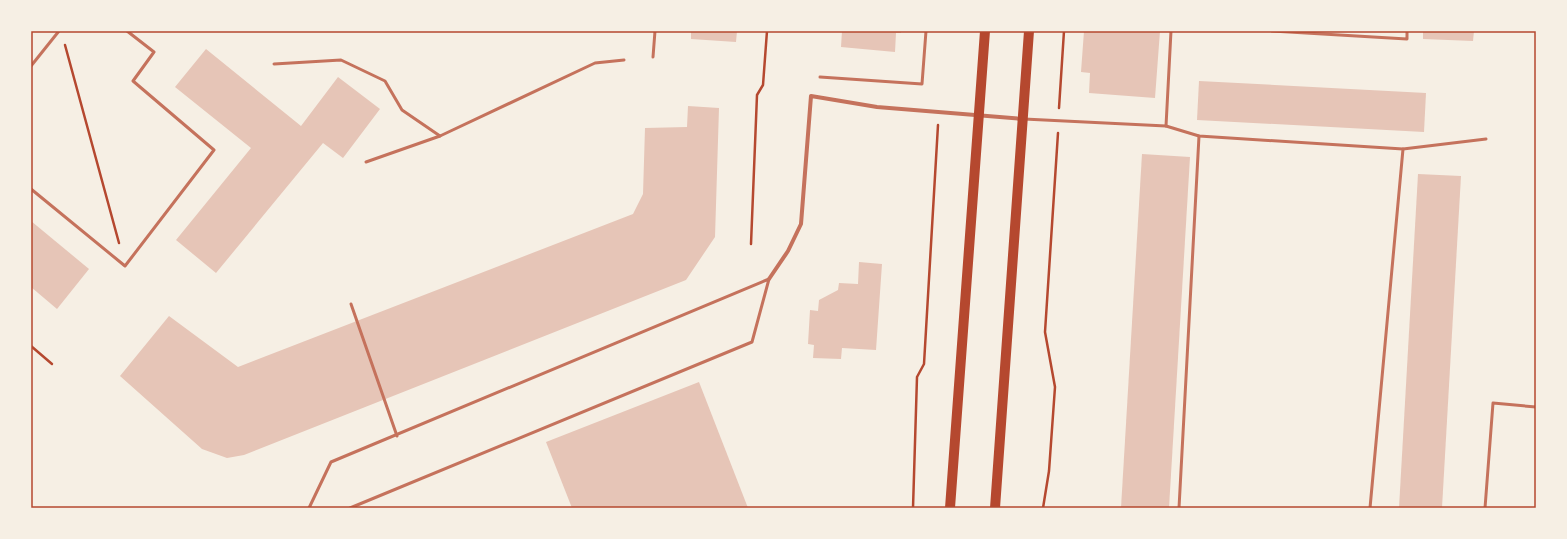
<svg xmlns="http://www.w3.org/2000/svg" width="1567" height="539" font-family="'Fira Sans Condensed',sans-serif">
  <style>
    .building { fill: #e6c5b7 }
    .lines { fill: none; stroke-linecap: round; stroke-linejoin: round }
    .path { stroke: #b5482f; stroke-width: 2.5 }
    .service { stroke: #c5725c; stroke-width: 3 }
    .minor { stroke: #c5725c; stroke-width: 4 }
    .primary { stroke: #b5482f; stroke-width: 10 }
    .neatline { fill: none; stroke: #b5482f; stroke-width: 1.5 }
  </style>
  <rect width="100%" height="100%" fill="#f6efe4"/>
  <g class="building">
    <path d="M 691,31 L 737,31 L 736,42 L 691,39 Z"/>
    <path d="M 842,31 L 901,31 L 901,33 L 896,33 L 895,52 L 841,47 Z"/>
    <path d="M 1084,31 L 1160,31 L 1155,98 L 1089,93 L 1090,73 L 1081,72 Z"/>
    <path d="M 1423,31 L 1474,31 L 1473,41 L 1423,39 Z"/>
    <path d="M 206,49 L 301,126 L 338,77 L 380,109 L 343,158 L 323,143 L 216,273 L 176,240 L 251,148 L 175,87 Z"/>
    <path d="M 1199,81 L 1426,93 L 1424,132 L 1197,120 Z"/>
    <path d="M 688,106 L 719,108 L 715,237 L 686,280 L 244,455 L 227,458 L 202,449 L 120,376 L 169,316 L 238,367 L 633,214 L 643,194 L 645,128 L 687,127 Z"/>
    <path d="M 1142,154 L 1190,157 L 1169,508 L 1121,508 Z"/>
    <path d="M 1418,174 L 1461,176 L 1442,508 L 1399,508 Z"/>
    <path d="M 31,221 L 89,269 L 57,309 L 31,287 Z"/>
    <path d="M 859,262 L 882,264 L 876,350 L 842,348 L 841,359 L 813,358 L 814,345 L 808,344 L 810,310 L 818,311 L 819,300 L 838,290 L 839,283 L 858,284 Z"/>
    <path d="M 699,382 L 748,508 L 572,508 L 546,442 Z"/>
  </g>
  <g class="lines">
    <g class="path">
      <path d="M 65,45 L 119,243"/>
      <path d="M 1059,108 L 1064,31"/>
      <path d="M 751,244 L 757,95 L 763,85 L 767,31"/>
      <path d="M 31,346 L 52,364"/>
      <path d="M 913,508 L 917,377 L 924,364 L 938,125"/>
      <path d="M 1043,508 L 1049,471 L 1055,387 L 1045,332 L 1058,133"/>
    </g>
    <g class="service">
      <path d="M 1272,31 L 1407,39 L 1407,31"/>
      <path d="M 653,57 L 655,31"/>
      <path d="M 274,64 L 341,60 L 385,81 L 402,110 L 440,136 L 595,63 L 624,60"/>
      <path d="M 31,66 L 59,31"/>
      <path d="M 820,77 L 922,84 L 926,31"/>
      <path d="M 1024,119 L 1166,126 L 1171,31"/>
      <path d="M 1166,126 L 1199,136 L 1403,149 L 1370,508"/>
      <path d="M 1403,149 L 1486,139"/>
      <path d="M 366,162 L 440,136"/>
      <path d="M 31,189 L 125,266 L 214,150 L 133,81 L 154,52 L 127,31"/>
      <path d="M 351,304 L 397,436"/>
      <path d="M 309,508 L 331,462 L 769,279 L 752,342 L 350,508"/>
      <path d="M 1179,508 L 1199,136"/>
      <path d="M 1485,508 L 1493,403 L 1536,407"/>
    </g>
    <path class="minor" d="M 769,279 L 788,251 L 801,224 L 811,96 L 877,107 L 1023,119"/>
    <g class="primary">
      <path d="M 950,508 L 985,31"/>
      <path d="M 995,508 L 1029,31"/>
    </g>
  </g>
  <rect width="1567" height="539" fill="none" stroke="#f6efe4" stroke-width="64"/>
  <rect x="32" y="32" width="1503" height="475" class="neatline"/>
</svg>
